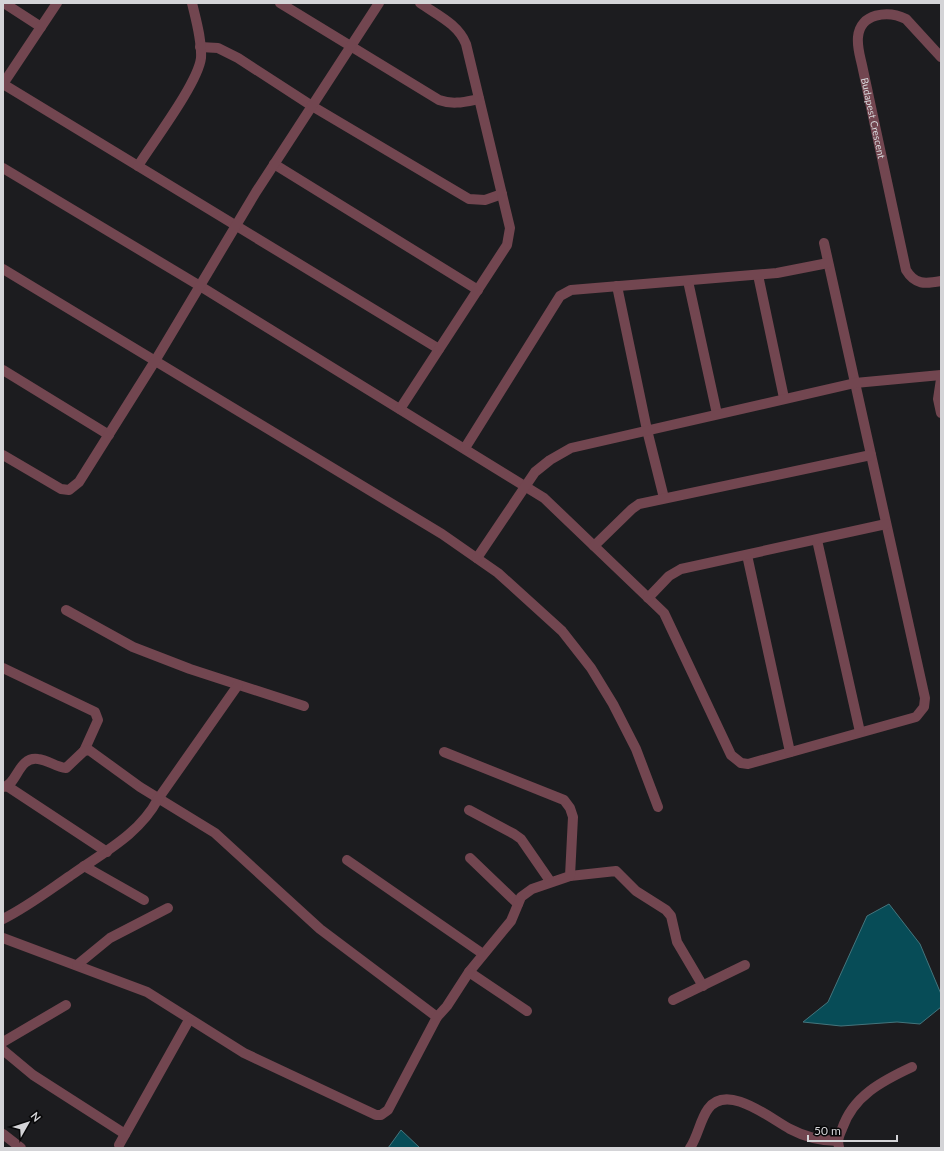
<svg xmlns="http://www.w3.org/2000/svg" width="944" height="1151" font-family="Lato,sans-serif">
  <style>
    .water { fill: #074c57; stroke: #44757d }
    .lines { fill: none; stroke-linecap: round; stroke-linejoin: round }
    .minor { stroke: #724650; stroke-width: 10 }
    .labels { text-anchor: middle; dominant-baseline: central; stroke-width: 3; stroke-linejoin: round; paint-order: stroke }
    .street-label { font-size: 10px; fill: #d4d4d7; stroke: #070708 }
  </style>
  <rect width="100%" height="100%" fill="#1c1c1f"/>
  <g class="water">
    <path d="M 889,904 L 920,944 L 941,994 L 941,1007 L 920,1024 L 897,1022 L 841,1026 L 803,1022 L 828,1002 L 867,916 Z"/>
    <path d="M 401,1130 L 420,1148 L 388,1148 Z"/>
  </g>
  <g class="lines">
    <g class="minor">
      <path d="M 4,3 L 41,27"/>
      <path d="M 280,3 L 439,100 C 453,105 464,102 479,99"/>
      <path d="M 200,47 L 218,48 L 238,58 L 312,106 L 469,199 L 485,200 L 502,194"/>
      <path id="s1" d="M 941,57 L 906,19 C 888,10 860,13 858,37 C 857,47 860,56 862,65 L 906,270 C 915,285 925,284 941,281"/>
      <path d="M 3,84 L 439,349"/>
      <path d="M 3,84 L 57,3"/>
      <path d="M 274,164 L 478,290"/>
      <path d="M 138,166 C 153,142 198,83 201,58 C 202,40 196,20 192,3"/>
      <path d="M 3,168 L 200,286 L 544,498 L 664,613 L 731,755 L 741,763 L 748,764 L 916,717 L 924,707 L 925,698 L 824,243"/>
      <path d="M 3,269 L 442,534 L 498,573 L 562,631 L 591,668 L 613,704 L 636,749 L 658,807"/>
      <path d="M 758,275 L 784,398"/>
      <path d="M 688,281 L 717,414"/>
      <path d="M 617,286 L 647,430 L 664,498"/>
      <path d="M 3,370 L 109,435"/>
      <path d="M 941,379 L 938,399 L 941,413"/>
      <path d="M 400,409 L 507,245 L 510,228 L 466,44 C 458,24 437,15 420,3"/>
      <path d="M 465,448 L 560,296 L 571,290 L 777,273 L 828,263"/>
      <path d="M 3,455 L 61,489 L 69,490 L 79,482 L 155,361 L 256,192 L 379,3"/>
      <path d="M 817,540 L 860,732"/>
      <path d="M 594,546 L 632,509 L 639,504 L 871,455"/>
      <path d="M 747,555 L 790,752"/>
      <path d="M 477,558 L 535,472 L 550,460 L 571,448 L 855,383 L 941,375"/>
      <path d="M 648,598 L 669,576 L 681,569 L 886,524"/>
      <path d="M 66,610 L 133,647 L 190,669 L 304,706"/>
      <path d="M 3,668 L 95,712 L 98,720 L 84,751"/>
      <path d="M 7,786 L 107,852"/>
      <path d="M 3,787 C 17,786 18,756 38,759 C 48,760 56,767 66,768 L 84,751 L 89,750 L 140,787 L 215,833 L 320,929 L 437,1017"/>
      <path d="M 469,810 L 514,834 L 521,839 L 550,881"/>
      <path d="M 470,858 L 518,904"/>
      <path d="M 347,860 L 483,954"/>
      <path d="M 84,866 L 144,900"/>
      <path d="M 570,876 L 616,871 L 636,891 L 666,910 L 671,916 L 677,942 L 703,986"/>
      <path d="M 3,919 C 27,907 48,891 70,876 C 102,853 139,835 158,799 L 238,685"/>
      <path d="M 3,938 L 147,992 L 244,1053 L 376,1115 L 381,1115 L 388,1110 L 437,1017 L 447,1006 L 469,972 L 511,921 L 521,897 L 532,889 L 570,876 L 573,817 L 570,808 L 564,800 L 444,752"/>
      <path d="M 77,965 L 110,938 L 168,908"/>
      <path d="M 469,972 L 527,1011"/>
      <path d="M 673,1000 L 745,965"/>
      <path d="M 3,1042 L 66,1005"/>
      <path d="M 3,1050 L 33,1075 L 125,1134"/>
      <path d="M 3,1134 L 21,1148"/>
      <path d="M 119,1145 L 189,1020"/>
      <path d="M 839,1147 C 837,1140 839,1136 842,1129 C 853,1096 882,1081 912,1067"/>
      <path d="M 690,1148 C 698,1136 700,1120 708,1109 C 727,1082 771,1119 790,1129 C 805,1137 821,1141 838,1141"/>
    </g>
  </g>
  <g class="labels">
    <g class="street-label">
      <text stroke="none"><textPath href="#s1" startOffset="195">Budapest Crescent</textPath></text>
    </g>
  </g>
  <rect width="944" height="1151" fill="none" stroke="#d4d4d7" stroke-width="8"/>
  <g transform="translate(28 1123) rotate(51)" stroke="#070708" stroke-width="3" paint-order="stroke">
  <path d="M0-3L7 15L0 10L-7 15Z" fill="#d4d4d7"/>
  <text y="-6" font-size="11" font-weight="bold" text-anchor="middle" fill="#d4d4d7">N</text>
  </g>
  <path d="M808 1135v6h89v-6" fill="none" stroke="#d4d4d7" stroke-width="2"/>
  <text x="814" y="1135" font-size="12" fill="#d4d4d7" stroke="#070708" stroke-width="3" paint-order="stroke">50 m</text>
</svg>
